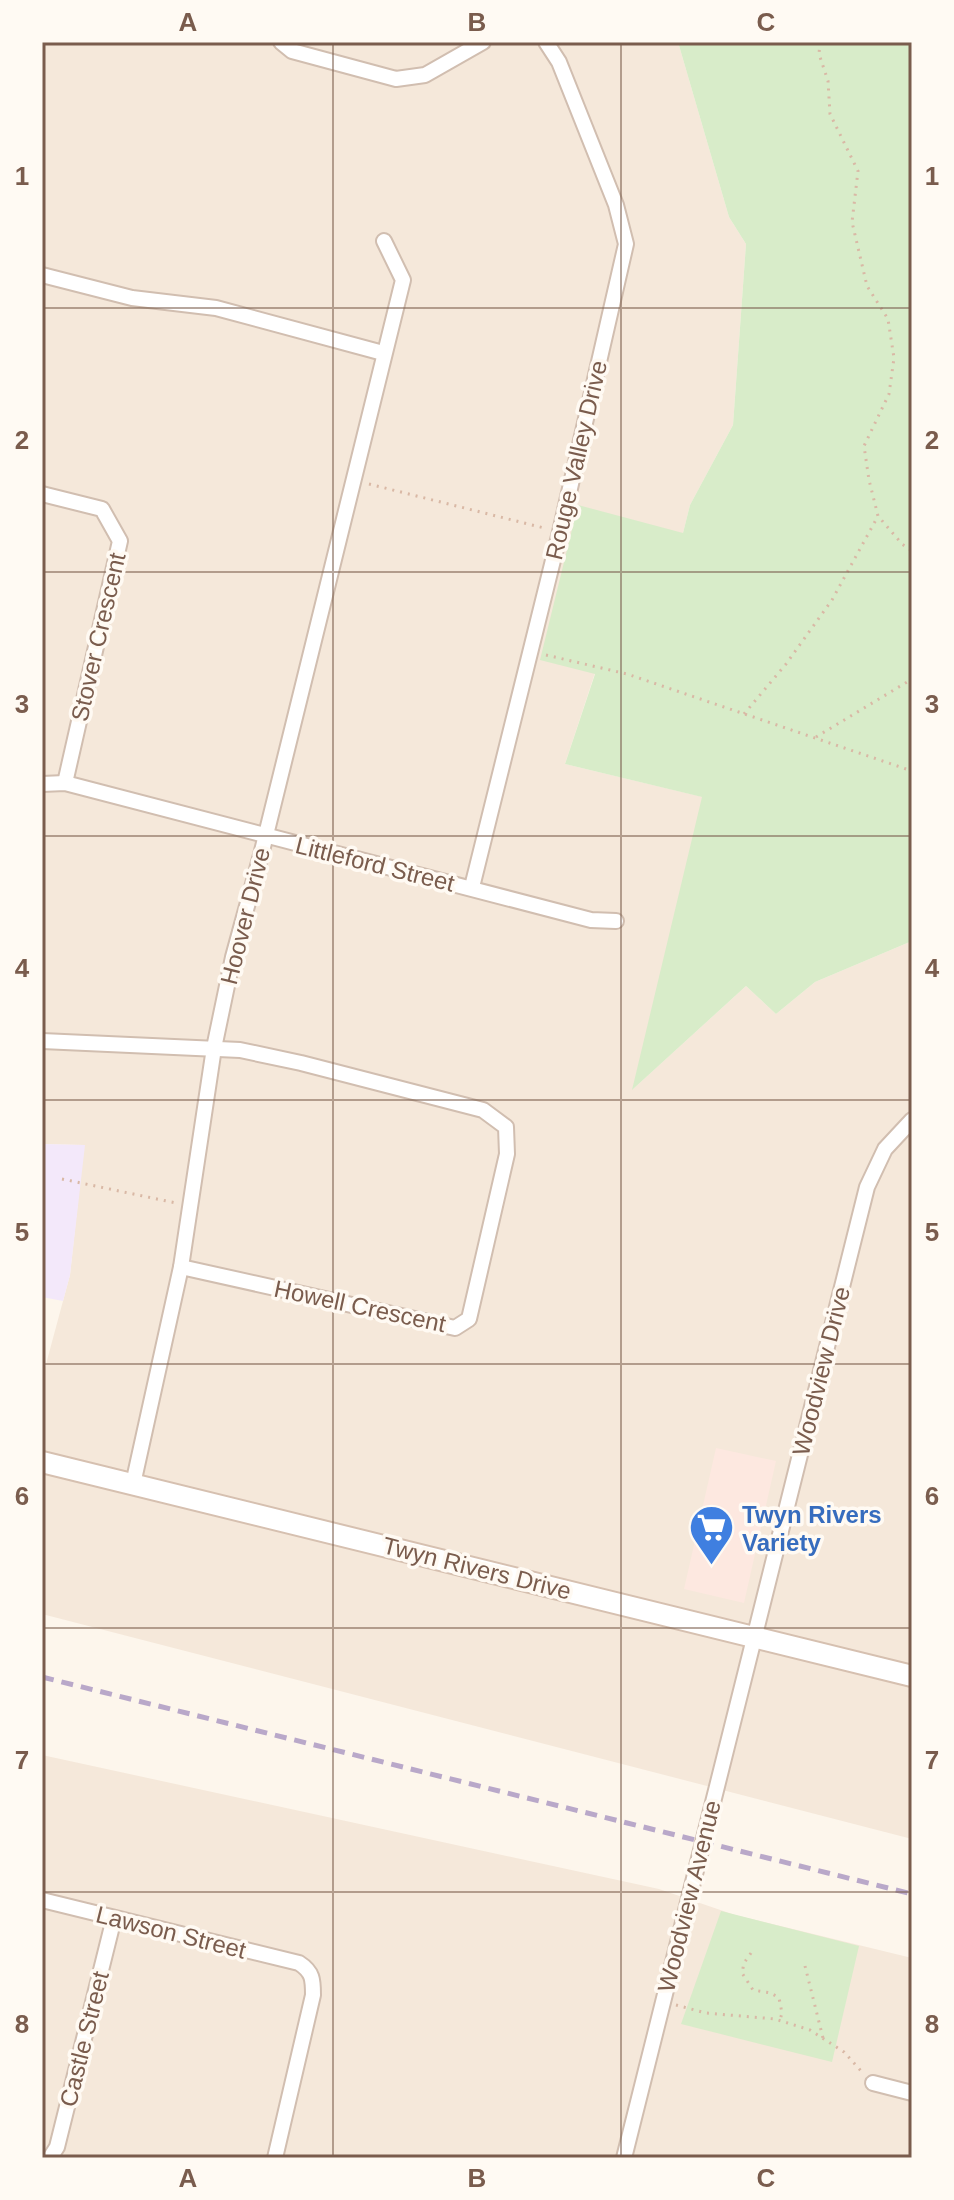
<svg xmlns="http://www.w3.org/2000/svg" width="954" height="2200" font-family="Helvetica,sans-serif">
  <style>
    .residential { fill: #f5e8da }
    .commercial { fill: #fde8e0 }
    .education { fill: #f3e8fa }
    .green { fill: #d8ecc9 }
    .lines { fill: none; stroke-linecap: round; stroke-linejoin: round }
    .street-casing { stroke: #d1beb0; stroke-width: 18 }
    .secondary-casing { stroke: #d6c0b0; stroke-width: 24 }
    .path { stroke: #d9b8a5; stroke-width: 3; stroke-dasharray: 2 6; stroke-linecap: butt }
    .street { stroke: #fff; stroke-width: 14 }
    .secondary { stroke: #fff; stroke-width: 20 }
    .rail { stroke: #b9a8c9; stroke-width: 5; stroke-dasharray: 12 8; stroke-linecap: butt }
    .grid { fill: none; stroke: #7a5c4d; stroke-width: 2; stroke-opacity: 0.55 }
    .labels { text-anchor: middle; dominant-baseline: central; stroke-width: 7; stroke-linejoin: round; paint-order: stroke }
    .street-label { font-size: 24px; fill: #7a5c4d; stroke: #fffaf3 }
    .shop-label { font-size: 24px; font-weight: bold; fill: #366cbe; stroke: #fffaf3; text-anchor: start }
    .neatline { fill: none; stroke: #7a5c4d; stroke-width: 3 }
    .grid-label { font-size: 26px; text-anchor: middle; font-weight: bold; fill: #7a5c4d }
  </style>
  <rect width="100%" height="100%" fill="#fdf6ec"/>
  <g class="residential">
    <path d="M 42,42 L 678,42 L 729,217 L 746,244 L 733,425 L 690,505 L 683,533 L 595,673 L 565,764 L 703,797 L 633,1089 L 746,986 L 776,1014 L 815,982 L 912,941 L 912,1839 L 42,1614 L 42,1379 L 70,1275 L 84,1145 L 42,1144 Z"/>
    <path d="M 42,1755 L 659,1889 L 735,1915 L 912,1958 L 912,2158 L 42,2158 Z"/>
  </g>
  <path class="commercial" d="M 716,1448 L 776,1461 L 744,1603 L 684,1589 Z"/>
  <path class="education" d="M 42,1144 L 85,1145 L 70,1275 L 63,1301 L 42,1297 Z"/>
  <g class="green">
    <path d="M 678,42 L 912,42 L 912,941 L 815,982 L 776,1014 L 746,986 L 632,1090 L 702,797 L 565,764 L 595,674 L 540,660 L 578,505 L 683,533 L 690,505 L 733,425 L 746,244 L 729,217 Z"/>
    <path d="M 721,1911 L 859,1946 L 832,2062 L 681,2024 Z"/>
  </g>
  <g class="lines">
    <defs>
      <g id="street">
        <path d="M 281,42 L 292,51 L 396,79 L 425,75 L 483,42"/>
        <path d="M 42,275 L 132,298 L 216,308 L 383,353"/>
        <path d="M 42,494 L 102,509 L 120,541 L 65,783"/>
        <path d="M 42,784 L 65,783 L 591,920 L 616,921"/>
        <path d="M 472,887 L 560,532 L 626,244 L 616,205 L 559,62 L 546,42"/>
        <path d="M 42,1041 L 240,1050 L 301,1063 L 483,1110 L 506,1127 L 507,1154 L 469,1319 L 455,1328 L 181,1267"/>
        <path d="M 133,1484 L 181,1267 L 214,1048 L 233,957 L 261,855 L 403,280 L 384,241"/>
        <path d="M 42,1900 L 299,1963 C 313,1972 313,1980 313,1995 L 275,2158"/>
        <path d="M 873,2083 L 912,2093"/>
        <path d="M 50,2158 L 57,2147 L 114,1918"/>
        <path d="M 624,2158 L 867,1187 L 885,1149 L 912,1120"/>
      </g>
      <path id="secondary" d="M 42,1462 L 912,1676"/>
    </defs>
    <use href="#street" class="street-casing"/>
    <use href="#secondary" class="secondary-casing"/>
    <g class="path">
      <path d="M 820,42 L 819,54 L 828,81 L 830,114 L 858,171 L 852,222 L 867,286 L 888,319 L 894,358 L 889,394 L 864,446 L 869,480 L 878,516 L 902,544 L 912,551"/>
      <path d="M 369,484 L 544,528"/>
      <path d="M 546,655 L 627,674 L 912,771"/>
      <path d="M 744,714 L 786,664 L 832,600 L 878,516"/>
      <path d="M 816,737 L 912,679"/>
      <path d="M 62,1179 L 176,1203"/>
      <path d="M 751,1953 L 744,1963 L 742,1973 L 753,1990 L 771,1993 L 779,1998 L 782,2013 L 780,2020"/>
      <path d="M 805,1966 L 823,2038"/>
      <path d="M 676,2005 L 706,2013 L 775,2019 L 810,2030 L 844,2052 L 862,2072"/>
    </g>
    <use href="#street" class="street"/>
    <use href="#secondary" class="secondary"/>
    <path class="rail" d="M 42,1677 L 912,1894"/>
  </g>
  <path class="grid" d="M 333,42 L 333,2158M 621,42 L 621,2158M 42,308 L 912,308M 42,572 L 912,572M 42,836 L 912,836M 42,1100 L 912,1100M 42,1364 L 912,1364M 42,1628 L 912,1628M 42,1892 L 912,1892"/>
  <defs>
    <symbol id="supermarket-pin" viewBox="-11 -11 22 30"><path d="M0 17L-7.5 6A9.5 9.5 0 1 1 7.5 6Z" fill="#3f7fe0" stroke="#fffaf3"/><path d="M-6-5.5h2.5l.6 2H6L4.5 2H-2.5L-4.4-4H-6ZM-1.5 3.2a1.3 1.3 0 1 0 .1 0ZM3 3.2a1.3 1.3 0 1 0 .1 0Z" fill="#fff"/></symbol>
  </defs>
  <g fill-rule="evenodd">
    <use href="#supermarket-pin" x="686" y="1502" width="51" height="69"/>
  </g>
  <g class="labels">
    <g class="street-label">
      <text transform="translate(576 460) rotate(-77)">Rouge Valley Drive</text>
      <text transform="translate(98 637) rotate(-77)">Stover Crescent</text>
      <text transform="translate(375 864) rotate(14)">Littleford Street</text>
      <text transform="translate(245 916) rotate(-76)">Hoover Drive</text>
      <text transform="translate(360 1306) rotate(12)">Howell Crescent</text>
      <text transform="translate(821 1371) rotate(-76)">Woodview Drive</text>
      <text transform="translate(477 1568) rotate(14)">Twyn Rivers Drive</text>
      <text transform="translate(689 1896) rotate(-76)">Woodview Avenue</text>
      <text transform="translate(171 1932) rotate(14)">Lawson Street</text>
      <text transform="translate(84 2039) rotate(-76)">Castle Street</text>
    </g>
    <g class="shop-label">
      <text x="742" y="1514">Twyn Rivers<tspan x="742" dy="28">Variety</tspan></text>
    </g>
  </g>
  <rect width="954" height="2200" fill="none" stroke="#fffaf3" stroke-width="88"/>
  <rect x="44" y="44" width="866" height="2112" class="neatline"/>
  <g class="grid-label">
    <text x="188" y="31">A</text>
    <text x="477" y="31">B</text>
    <text x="766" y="31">C</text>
    <text x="22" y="185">1</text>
    <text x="932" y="185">1</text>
    <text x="22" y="449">2</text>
    <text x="932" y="449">2</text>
    <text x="22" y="713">3</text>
    <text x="932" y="713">3</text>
    <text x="22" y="977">4</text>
    <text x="932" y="977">4</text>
    <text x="22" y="1241">5</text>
    <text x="932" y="1241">5</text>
    <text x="22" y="1505">6</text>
    <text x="932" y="1505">6</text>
    <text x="22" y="1769">7</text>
    <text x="932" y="1769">7</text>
    <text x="22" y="2033">8</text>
    <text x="932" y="2033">8</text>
    <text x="188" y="2187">A</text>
    <text x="477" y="2187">B</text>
    <text x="766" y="2187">C</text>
  </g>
</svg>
